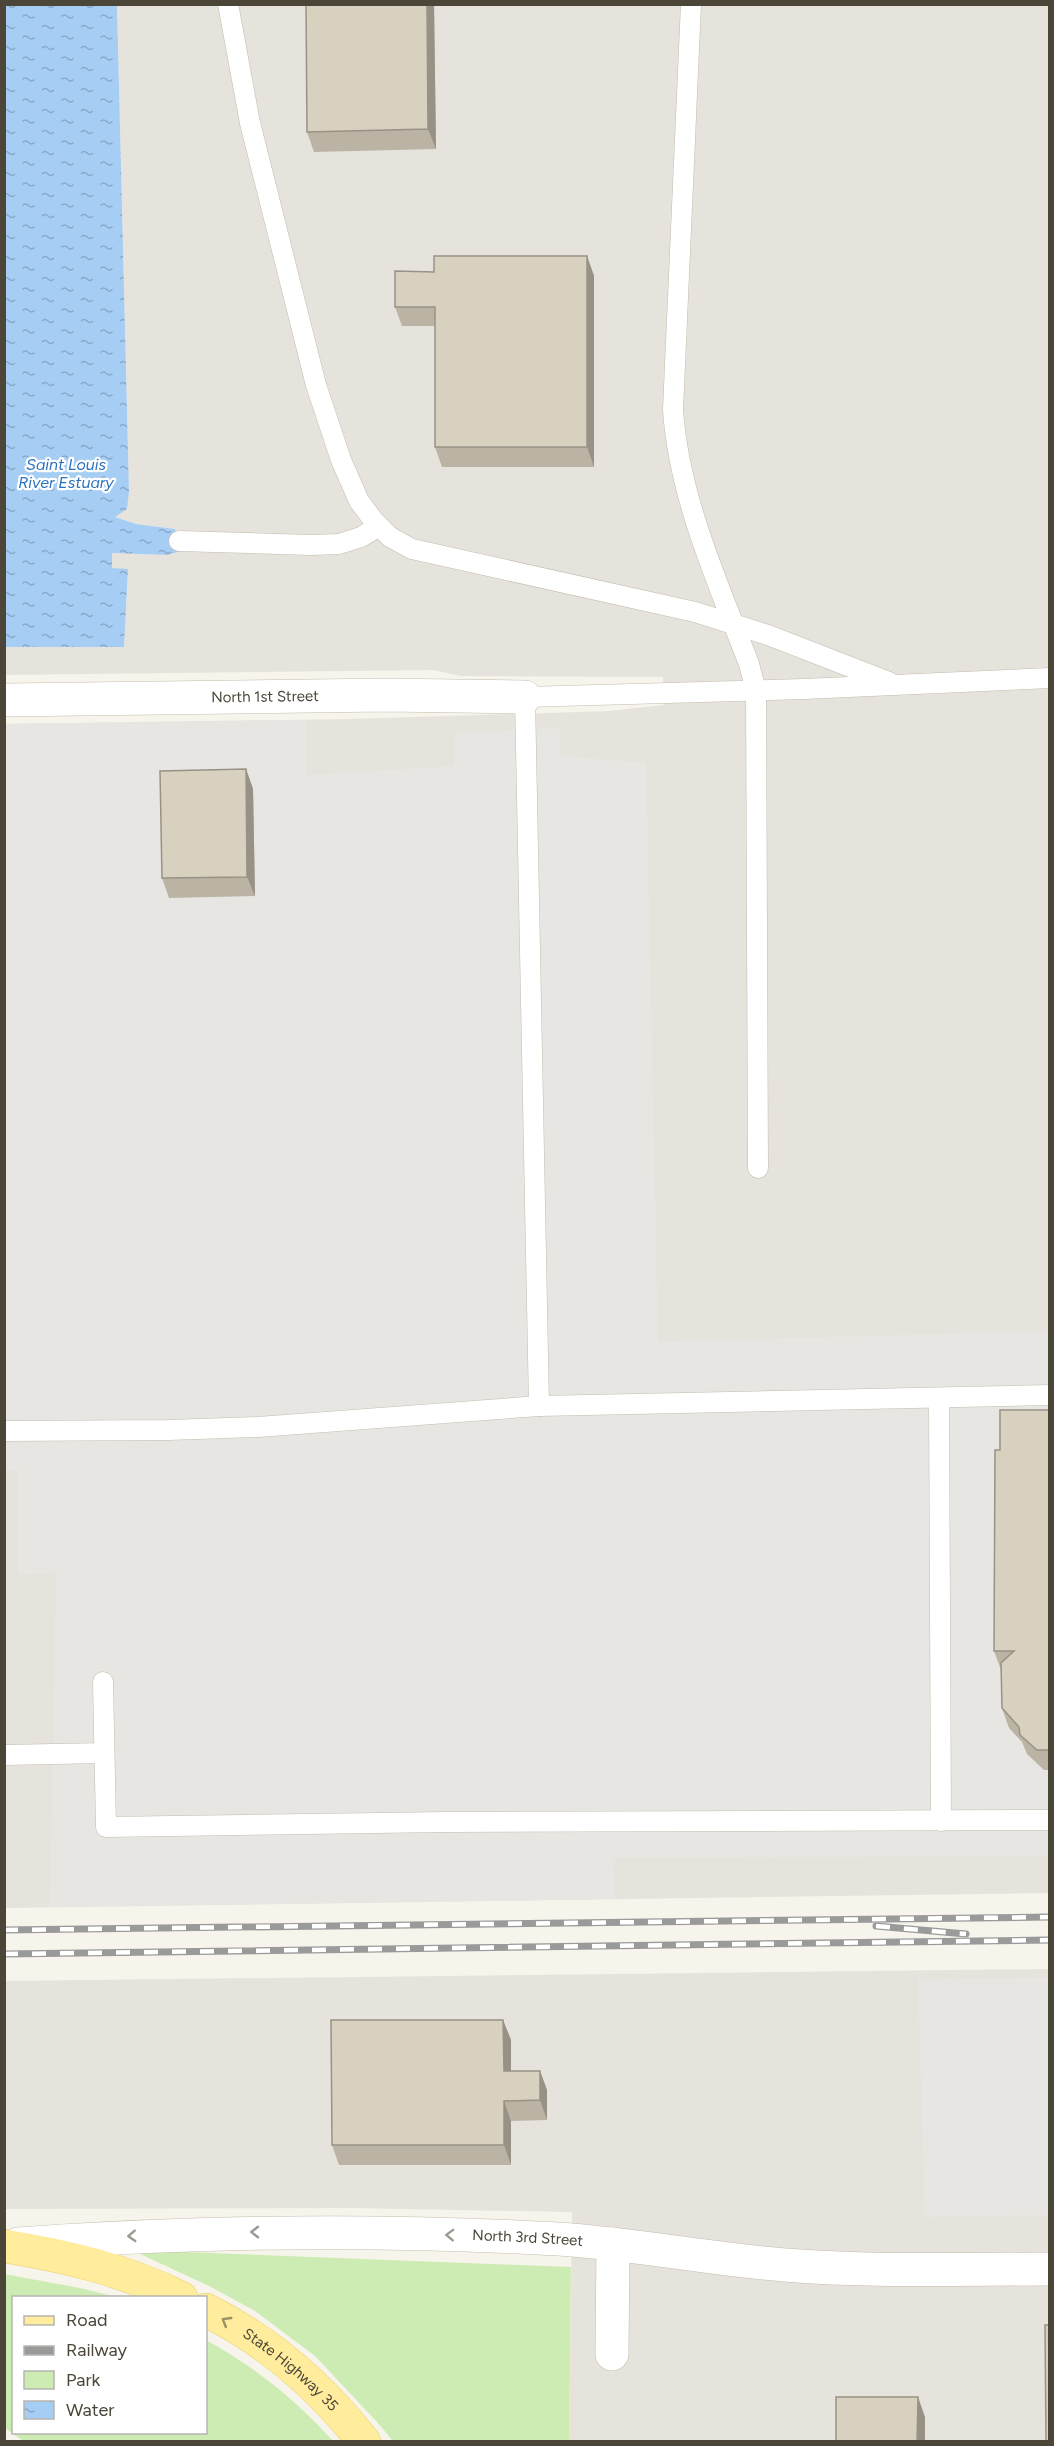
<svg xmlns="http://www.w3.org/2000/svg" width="1054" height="2446" font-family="Figtree,sans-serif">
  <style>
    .industrial { fill: #e6e3dd }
    .green { fill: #cdecb3 }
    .parking { fill: #e8e6e3 }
    .water { fill: url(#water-ripples) }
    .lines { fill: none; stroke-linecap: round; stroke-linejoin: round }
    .lane-casing { stroke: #c3bdad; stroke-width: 21 }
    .street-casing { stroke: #c3bdad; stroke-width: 34 }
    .primary-casing { stroke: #eacf66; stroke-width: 34 }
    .lane { stroke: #fff; stroke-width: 20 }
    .street { stroke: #fff; stroke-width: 33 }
    .primary { stroke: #ffec9c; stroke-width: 33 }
    .rail-casing { stroke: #9a9a9a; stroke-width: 7 }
    .rail { stroke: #fff; stroke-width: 4.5; stroke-dasharray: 14; stroke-linecap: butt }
    .wall { fill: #bbb4a5 }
    .shaded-wall { fill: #989286 }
    .building { fill: #d9d1c0; stroke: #989286; stroke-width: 1.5 }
    .oneway { stroke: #9c9992 }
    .oneway2 { stroke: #9c9165 }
    .labels { text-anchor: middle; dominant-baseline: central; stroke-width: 4.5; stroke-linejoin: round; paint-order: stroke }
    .street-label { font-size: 15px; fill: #4b4638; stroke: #fff }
    .water-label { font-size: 16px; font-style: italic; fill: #2a71be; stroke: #fff }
  </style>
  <defs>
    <pattern id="water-ripples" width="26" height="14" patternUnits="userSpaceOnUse" patternTransform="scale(1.5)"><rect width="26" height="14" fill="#a6cdf4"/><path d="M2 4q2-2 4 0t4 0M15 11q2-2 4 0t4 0" fill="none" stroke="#89a8c7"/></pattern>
  </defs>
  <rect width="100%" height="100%" fill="#f6f4eb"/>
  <g class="industrial">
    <path d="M 117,5 L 1049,5 L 1049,1893 L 5,1908 L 4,724 L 351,719 L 610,711 L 664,705 L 663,677 L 461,676 L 434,670 L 5,675 L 5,647 L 124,647 L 128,570 L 112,568 L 112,553 L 167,555 L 175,529 L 136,524 L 115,517 L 129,491 Z"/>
    <path d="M 1049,1969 L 1049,2441 L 569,2441 L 572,2212 L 351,2208 L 5,2209 L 4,1981 Z"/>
  </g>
  <g class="green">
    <path d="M 158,2251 L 571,2267 L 569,2441 L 393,2441 L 378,2423 L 315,2356 L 255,2311 L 209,2286 L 138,2253 Z"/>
    <path d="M 4,2274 L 80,2288 L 117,2297 L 14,2298 L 14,2432 L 206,2432 L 206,2340 C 255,2367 296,2400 333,2441 L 23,2441 L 5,2428 Z"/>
  </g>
  <g class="parking">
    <path d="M 306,720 L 307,775 L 454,766 L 455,733 L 560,728 L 560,756 L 646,763 L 658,1342 L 1049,1331 L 1049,1430 L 1027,1746 L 1044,1770 L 1049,1770 L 1049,1856 L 613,1858 L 615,1899 L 50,1907 L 56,1573 L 18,1574 L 18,1470 L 4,1470 L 4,724 Z"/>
    <path d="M 1049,1978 L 1049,2215 L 925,2217 L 918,1979 Z"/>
  </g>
  <path class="water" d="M 5,5 L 117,5 L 129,491 L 127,509 L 115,517 L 136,524 L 175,529 L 181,551 L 167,555 L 112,553 L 112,568 L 128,569 L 124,647 L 5,647 Z"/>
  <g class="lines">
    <defs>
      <g id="lane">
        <path d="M 228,4 L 250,123 L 316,385 L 341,460 L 359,501 L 374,521 L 390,537 L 412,549 L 695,612 L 768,635 L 889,682"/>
        <path d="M 691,4 L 673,410 C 679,498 718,583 749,664 L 756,691 L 758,1168"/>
        <path d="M 179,541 L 311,545 L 339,544 L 361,537 L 379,526"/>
        <path d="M 939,1398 L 941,1821"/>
        <path d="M 539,1406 L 525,697 L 804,689 L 1050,678"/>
        <path d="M 4,1431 L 168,1430 L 258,1427 L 539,1406 L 1050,1395"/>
        <path d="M 103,1682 L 106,1827 L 447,1822 L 1050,1820"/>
        <path d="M 4,1755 L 104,1753"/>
      </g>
      <g id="street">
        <path id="s1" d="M 4,700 L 386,695 L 525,697"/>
        <path id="s2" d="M 18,2244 C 198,2231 378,2229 558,2239 C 634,2244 709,2259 785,2265 C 873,2272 961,2269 1050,2269"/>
        <path d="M 612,2354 L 613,2244"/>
      </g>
      <g id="primary">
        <path d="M 4,2246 C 66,2256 125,2270 181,2298"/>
        <path id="s3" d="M 206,2310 C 268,2341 321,2387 364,2442"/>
      </g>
    </defs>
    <use href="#lane" class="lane-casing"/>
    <use href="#street" class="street-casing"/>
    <use href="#primary" class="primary-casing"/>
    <use href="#lane" class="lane"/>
    <use href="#street" class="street"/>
    <use href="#primary" class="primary"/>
    <defs>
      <g id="rail">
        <path d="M 876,1926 L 966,1934"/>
        <path d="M 4,1930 L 1050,1917"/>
        <path d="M 4,1954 L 1050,1940"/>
      </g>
    </defs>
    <use href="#rail" class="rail-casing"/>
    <use href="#rail" class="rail"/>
  </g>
  <g class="wall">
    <path d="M 434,4 L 436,149 L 314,152 L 307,132 Z"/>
    <path d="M 587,256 L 594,276 L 594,467 L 442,467 L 435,447 L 435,326 L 402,326 L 395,307 L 434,272 Z"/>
    <path d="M 246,769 L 253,789 L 255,896 L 169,898 L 162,878 Z"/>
    <path d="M 1050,1410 L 1050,1770 L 1044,1770 L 1027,1754 L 1022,1742 L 1009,1728 L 1002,1708 L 1001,1670 L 994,1651 L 1000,1450 Z"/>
    <path d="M 503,2020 L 511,2040 L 511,2071 L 540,2071 L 547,2090 L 547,2120 L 511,2121 L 511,2165 L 339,2165 L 332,2145 Z"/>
  </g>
  <g class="shaded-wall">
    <path d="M 427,4 L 434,4 L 436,149 L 428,129 Z"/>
    <path d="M 587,256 L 594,276 L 594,467 L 587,447 Z"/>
    <path d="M 246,769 L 253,789 L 255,896 L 247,877 Z"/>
    <path d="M 503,2020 L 511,2040 L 511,2090 L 504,2071 Z"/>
    <path d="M 540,2071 L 547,2090 L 547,2120 L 540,2100 Z"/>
    <path d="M 504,2101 L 511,2121 L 511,2165 L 504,2145 Z"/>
    <path d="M 918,2397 L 925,2417 L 925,2442 L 917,2442 Z"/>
  </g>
  <g class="building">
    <path d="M 306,4 L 427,4 L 428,129 L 307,132 Z"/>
    <path d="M 434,256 L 587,256 L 587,447 L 435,447 L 435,307 L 395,307 L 395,271 L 434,272 Z"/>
    <path d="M 246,769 L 247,877 L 162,878 L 160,771 Z"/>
    <path d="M 1000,1410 L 1050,1410 L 1050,1750 L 1037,1750 L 1020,1735 L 1019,1727 L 1002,1708 L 1001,1663 L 1014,1651 L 994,1651 L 995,1450 L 1000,1450 Z"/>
    <path d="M 331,2020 L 503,2020 L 504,2071 L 540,2071 L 540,2100 L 504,2101 L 504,2145 L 332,2145 Z"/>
    <path d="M 1045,2325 L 1050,2325 L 1050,2442 L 1046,2442 Z"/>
    <path d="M 836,2397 L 918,2397 L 917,2442 L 836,2442 Z"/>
  </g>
  <defs><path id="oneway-chevron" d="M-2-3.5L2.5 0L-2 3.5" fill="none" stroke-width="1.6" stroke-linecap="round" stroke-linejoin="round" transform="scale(1.5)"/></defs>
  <g class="oneway">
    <use href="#oneway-chevron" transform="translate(255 2232) rotate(-180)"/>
    <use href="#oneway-chevron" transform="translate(450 2235) rotate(-178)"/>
    <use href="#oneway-chevron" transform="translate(132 2236) rotate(177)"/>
  </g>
  <use class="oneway2" href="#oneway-chevron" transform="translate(226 2321) rotate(-149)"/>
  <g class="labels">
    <g class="street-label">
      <text stroke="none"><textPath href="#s1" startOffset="261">North 1st Street</textPath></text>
      <text stroke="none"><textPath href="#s2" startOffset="510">North 3rd Street</textPath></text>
      <text stroke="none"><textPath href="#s3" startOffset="104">State Highway 35</textPath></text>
    </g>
    <g class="water-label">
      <text x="66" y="464">Saint Louis<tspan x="66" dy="18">River Estuary</tspan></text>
    </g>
  </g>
  <rect width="1054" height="2446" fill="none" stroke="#4b4638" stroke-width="12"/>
  <rect x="12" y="2296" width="195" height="138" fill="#ffffff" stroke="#b7b5af" stroke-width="1.5"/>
  <rect x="24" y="2316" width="30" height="9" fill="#ffec9c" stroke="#b7b5af" stroke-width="1.5"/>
  <text x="66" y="2326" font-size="18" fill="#4b4638">Road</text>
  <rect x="24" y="2346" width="30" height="9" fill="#9a9a9a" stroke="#b7b5af" stroke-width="1.5"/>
  <text x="66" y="2356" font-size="18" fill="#4b4638">Railway</text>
  <rect x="24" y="2371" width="30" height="18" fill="#cdecb3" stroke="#b7b5af" stroke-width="1.5"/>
  <text x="66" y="2386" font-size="18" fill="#4b4638">Park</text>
  <rect x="24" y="2401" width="30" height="18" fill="url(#water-ripples)" stroke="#b7b5af" stroke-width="1.5"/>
  <text x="66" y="2416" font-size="18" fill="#4b4638">Water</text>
</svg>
